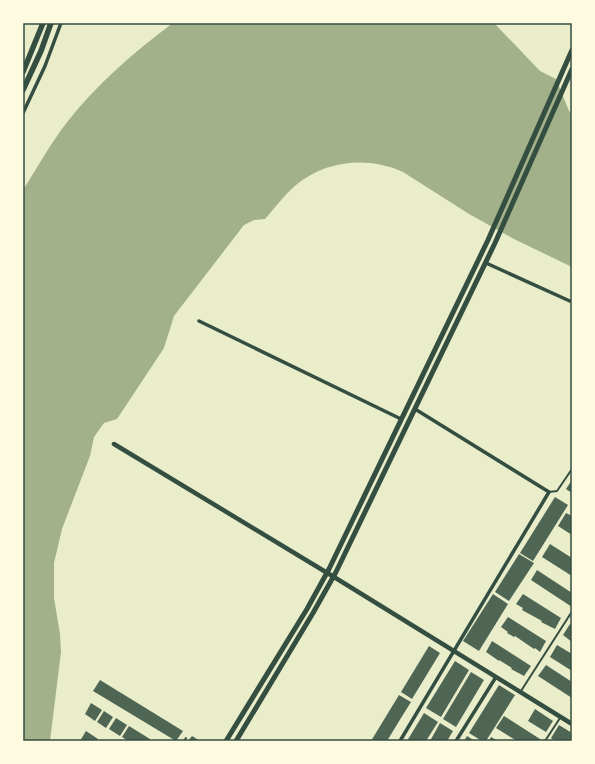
<svg xmlns="http://www.w3.org/2000/svg" width="595" height="764" font-family="'Space Grotesk',sans-serif">
  <style>
    .water { fill: #a3b18a }
    .building { fill: #4f6655 }
    .lines { fill: none; stroke-linecap: round; stroke-linejoin: round }
    .service { stroke: #344e41; stroke-width: 2 }
    .minor { stroke: #344e41; stroke-width: 3.5 }
    .tertiary { stroke: #344e41; stroke-width: 4.5 }
    .secondary { stroke: #344e41; stroke-width: 5 }
    .primary { stroke: #344e41; stroke-width: 5.5 }
    .neatline { fill: none; stroke: #344e41; stroke-width: 1.5 }
  </style>
  <rect width="100%" height="100%" fill="#e9edc9"/>
  <path class="water" d="M 173,23 L 494,23 L 540,71 L 556,79 L 569,111 L 572,114 L 572,267 L 514,239 L 469,214 L 403,172 C 368,156 326,160 296,185 C 284,195 275,208 265,219 L 254,220 L 244,225 L 174,316 L 164,348 L 117,419 L 104,423 L 94,437 L 90,456 L 62,529 L 54,563 L 54,598 L 60,634 L 61,652 L 50,741 L 23,741 L 23,190 C 37,168 52,141 68,121 C 98,83 134,52 173,23 Z"/>
  <g class="building">
    <path d="M 572,480 L 572,493 L 566,489 Z"/>
    <path d="M 555,497 L 568,505 L 533,561 L 520,553 Z"/>
    <path d="M 566,513 L 572,516 L 572,535 L 558,526 Z"/>
    <path d="M 550,544 L 572,558 L 572,576 L 542,557 Z"/>
    <path d="M 519,554 L 534,563 L 509,601 L 495,592 Z"/>
    <path d="M 537,570 L 572,593 L 572,607 L 531,580 Z"/>
    <path d="M 493,594 L 508,604 L 479,651 L 463,641 Z"/>
    <path d="M 523,594 L 561,618 L 555,629 L 541,622 L 542,621 L 522,610 L 523,608 L 516,604 Z"/>
    <path d="M 508,617 L 546,641 L 540,652 L 535,648 L 534,649 L 515,636 L 514,637 L 507,633 L 508,632 L 501,627 Z"/>
    <path d="M 570,624 L 572,626 L 572,642 L 563,635 Z"/>
    <path d="M 492,641 L 531,666 L 524,676 L 511,669 L 512,668 L 499,660 L 499,661 L 486,652 Z"/>
    <path d="M 557,645 L 572,654 L 572,671 L 550,657 Z"/>
    <path d="M 429,646 L 440,653 L 412,699 L 401,692 Z"/>
    <path d="M 455,661 L 469,670 L 441,717 L 426,708 Z"/>
    <path d="M 546,665 L 572,682 L 572,698 L 538,676 Z"/>
    <path d="M 471,672 L 484,680 L 456,727 L 443,719 Z"/>
    <path d="M 100,680 L 183,731 L 176,741 L 93,691 Z"/>
    <path d="M 499,685 L 515,695 L 486,741 L 482,741 L 469,733 Z"/>
    <path d="M 399,695 L 411,702 L 401,718 L 387,741 L 371,741 Z"/>
    <path d="M 91,703 L 102,710 L 95,721 L 85,714 Z"/>
    <path d="M 535,709 L 553,721 L 546,732 L 528,721 Z"/>
    <path d="M 104,711 L 113,717 L 106,728 L 97,722 Z"/>
    <path d="M 424,713 L 438,722 L 426,741 L 407,741 Z"/>
    <path d="M 504,716 L 540,739 L 539,741 L 517,741 L 496,728 Z"/>
    <path d="M 116,718 L 127,725 L 120,736 L 109,729 Z"/>
    <path d="M 440,723 L 453,731 L 447,741 L 430,741 Z"/>
    <path d="M 559,725 L 572,733 L 572,741 L 555,741 L 551,738 Z"/>
    <path d="M 129,726 L 150,739 L 149,741 L 128,741 L 122,737 Z"/>
    <path d="M 86,731 L 98,739 L 96,741 L 80,741 Z"/>
    <path d="M 192,736 L 200,741 L 188,741 Z"/>
    <path d="M 467,736 L 475,741 L 464,741 Z"/>
    <path d="M 491,737 L 498,741 L 489,741 Z"/>
  </g>
  <g class="lines">
    <g class="service">
      <path d="M 549,492 L 557,491 L 572,469"/>
      <path d="M 521,691 L 571,613"/>
      <path d="M 184,741 L 186,738"/>
      <path d="M 545,741 L 560,718"/>
    </g>
    <g class="minor">
      <path d="M 23,113 L 45,66 L 61,23"/>
      <path d="M 486,263 L 572,302"/>
      <path d="M 199,321 L 401,419"/>
      <path d="M 400,741 L 549,492 L 415,409"/>
      <path d="M 456,741 L 496,677"/>
    </g>
    <path class="tertiary" d="M 114,444 L 334,577 L 572,724"/>
    <g class="secondary">
      <path d="M 226,741 L 307,609 L 329,569 L 488,240 L 572,50"/>
      <path d="M 236,741 L 313,613 L 336,572 L 495,243 L 572,69"/>
    </g>
    <g class="primary">
      <path d="M 23,72 L 43,23"/>
      <path d="M 23,90 L 41,51 L 51,23"/>
    </g>
  </g>
  <rect width="595" height="764" fill="none" stroke="#fefae0" stroke-width="48"/>
  <rect x="24" y="24" width="547" height="716" class="neatline"/>
</svg>
